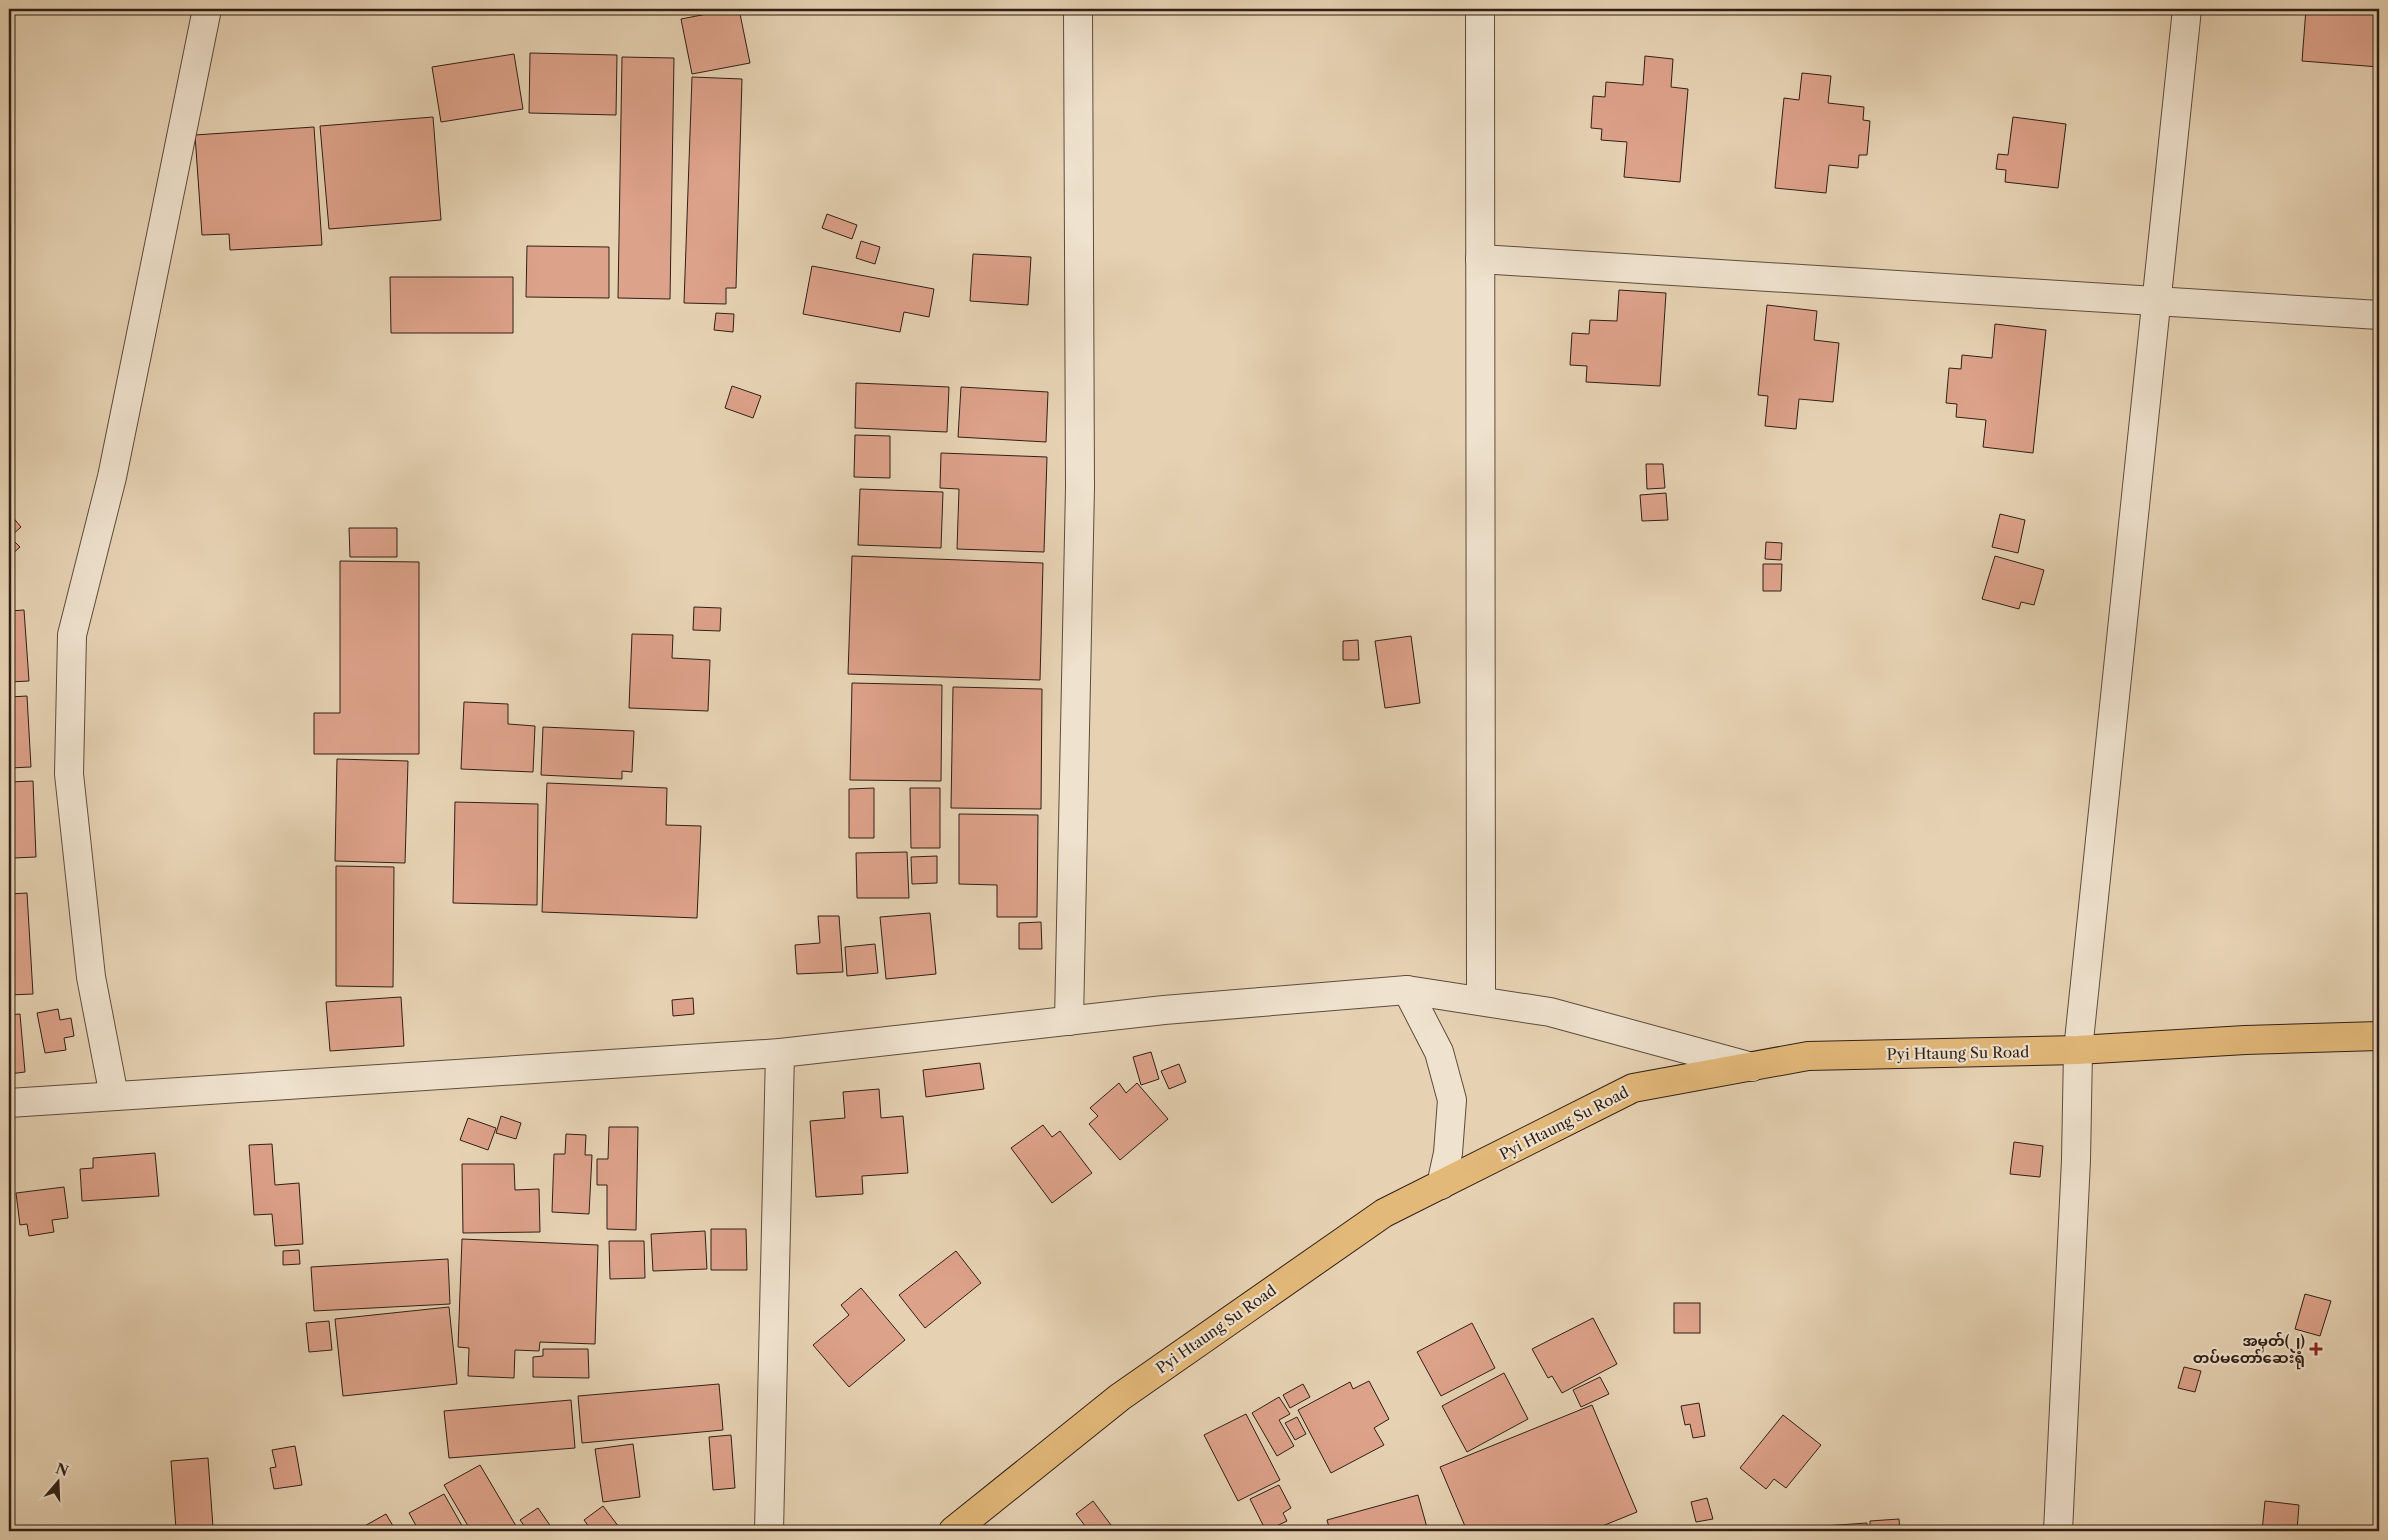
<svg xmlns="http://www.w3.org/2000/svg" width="2388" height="1540" font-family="'Libre Caslon Text','Noto Sans Myanmar',serif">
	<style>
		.building { fill: #dda28a; stroke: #301f16 }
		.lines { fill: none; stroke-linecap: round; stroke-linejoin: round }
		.street-casing { stroke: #5e4c3d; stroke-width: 30 }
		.highway-casing { stroke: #301f16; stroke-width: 30 }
		.street { stroke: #efe2ce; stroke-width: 28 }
		.highway { stroke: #e3b97a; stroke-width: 28 }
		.poi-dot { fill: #8f2418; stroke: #efe2ce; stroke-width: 2 }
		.labels { text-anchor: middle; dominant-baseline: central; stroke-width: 4.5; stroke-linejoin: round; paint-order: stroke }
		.street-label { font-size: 15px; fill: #301f16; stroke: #efe2ce }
		.poi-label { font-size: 15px; font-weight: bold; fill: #301f16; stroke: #efe2ce; text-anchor: end }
	</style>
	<rect width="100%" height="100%" fill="#e6d2b3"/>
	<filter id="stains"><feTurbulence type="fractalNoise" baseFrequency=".004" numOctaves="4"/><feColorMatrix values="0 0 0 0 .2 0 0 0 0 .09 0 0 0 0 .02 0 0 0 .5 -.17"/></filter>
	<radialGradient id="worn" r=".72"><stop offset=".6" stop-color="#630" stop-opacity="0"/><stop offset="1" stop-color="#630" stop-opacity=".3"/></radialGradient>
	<!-- building -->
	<g class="building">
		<path d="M 733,9 L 739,9 L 750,63 L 692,74 L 681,19 Z"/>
		<path d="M 2306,9 L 2379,13 L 2379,67 L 2302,61 Z"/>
		<path d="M 530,53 L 617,55 L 616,115 L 529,113 Z"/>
		<path d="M 514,54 L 523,109 L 441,122 L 432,67 Z"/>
		<path d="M 1645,56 L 1673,59 L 1671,87 L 1688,89 L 1680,182 L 1624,177 L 1627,142 L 1601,140 L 1602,129 L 1591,128 L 1593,96 L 1605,97 L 1606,82 L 1643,85 Z"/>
		<path d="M 622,57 L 674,58 L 670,299 L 618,298 Z"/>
		<path d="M 1802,73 L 1831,76 L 1828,103 L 1864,107 L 1863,120 L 1870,121 L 1867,155 L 1859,155 L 1858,168 L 1829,165 L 1826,193 L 1775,188 L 1784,98 L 1799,100 Z"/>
		<path d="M 692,77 L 742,79 L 736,288 L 726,288 L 726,304 L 684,303 Z"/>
		<path d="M 433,117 L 441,220 L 329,229 L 320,126 Z"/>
		<path d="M 2013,117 L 2066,124 L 2058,188 L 2005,182 L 2006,170 L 1996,169 L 1998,154 L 2008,155 Z"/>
		<path d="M 314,127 L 322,245 L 230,250 L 229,234 L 202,235 L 195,135 Z"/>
		<path d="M 827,214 L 857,225 L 852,239 L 822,228 Z"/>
		<path d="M 861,241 L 880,247 L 875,264 L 856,258 Z"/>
		<path d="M 527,246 L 609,247 L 609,298 L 526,297 Z"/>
		<path d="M 973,254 L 1031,257 L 1028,305 L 970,301 Z"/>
		<path d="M 812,266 L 934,289 L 929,317 L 904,312 L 900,332 L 803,314 Z"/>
		<path d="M 390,277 L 513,277 L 513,333 L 391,333 Z"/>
		<path d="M 1619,290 L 1666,293 L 1660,386 L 1586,382 L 1587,366 L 1570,365 L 1572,333 L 1589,334 L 1590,320 L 1617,321 Z"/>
		<path d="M 1767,305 L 1817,311 L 1814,340 L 1839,343 L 1833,402 L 1799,399 L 1796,429 L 1765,426 L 1768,396 L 1758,395 Z"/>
		<path d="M 716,313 L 734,314 L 733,332 L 714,330 Z"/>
		<path d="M 1995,324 L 2046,330 L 2033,453 L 1983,447 L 1986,420 L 1956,417 L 1957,404 L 1946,403 L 1949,368 L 1961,369 L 1962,355 L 1992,358 Z"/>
		<path d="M 856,383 L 949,387 L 947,432 L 855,428 Z"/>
		<path d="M 732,386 L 761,396 L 753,418 L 725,408 Z"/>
		<path d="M 961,387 L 1048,392 L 1046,442 L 958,437 Z"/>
		<path d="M 855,435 L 890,436 L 890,478 L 854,477 Z"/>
		<path d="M 941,453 L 1047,457 L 1044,552 L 957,549 L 959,489 L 940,488 Z"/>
		<path d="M 1646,464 L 1663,464 L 1665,488 L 1647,489 Z"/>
		<path d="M 860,489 L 943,492 L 941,548 L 858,545 Z"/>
		<path d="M 1666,493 L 1668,520 L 1642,521 L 1640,495 Z"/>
		<path d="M 2000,514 L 2025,520 L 2018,553 L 1992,547 Z"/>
		<path d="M 11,515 L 21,527 L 10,537 L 20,547 L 9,557 L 9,517 Z"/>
		<path d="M 349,528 L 397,528 L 397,557 L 350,557 Z"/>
		<path d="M 1766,542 L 1782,543 L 1781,560 L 1765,559 Z"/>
		<path d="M 852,556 L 1043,563 L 1040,680 L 848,674 Z"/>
		<path d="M 1995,556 L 2044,570 L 2034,605 L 2021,602 L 2019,609 L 1982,599 Z"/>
		<path d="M 340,561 L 419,562 L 419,754 L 314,754 L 314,713 L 340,713 Z"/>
		<path d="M 1763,564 L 1782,564 L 1781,591 L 1763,591 Z"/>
		<path d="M 694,607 L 721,608 L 720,631 L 693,630 Z"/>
		<path d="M 24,610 L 29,681 L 9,682 L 9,611 Z"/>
		<path d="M 632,634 L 673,635 L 672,658 L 710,660 L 708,711 L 629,708 Z"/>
		<path d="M 1411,636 L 1420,703 L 1385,708 L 1375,641 Z"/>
		<path d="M 1358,640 L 1359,660 L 1343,660 L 1343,641 Z"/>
		<path d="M 852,683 L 942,685 L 941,781 L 850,780 Z"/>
		<path d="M 953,687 L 1042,689 L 1041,809 L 951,808 Z"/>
		<path d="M 27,696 L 31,767 L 9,768 L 9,697 Z"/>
		<path d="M 464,702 L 508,704 L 508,724 L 535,726 L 533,772 L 461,769 Z"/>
		<path d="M 543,727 L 634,731 L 632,772 L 622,771 L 622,779 L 541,775 Z"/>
		<path d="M 337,759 L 408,761 L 405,863 L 335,861 Z"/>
		<path d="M 33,781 L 36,857 L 14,858 L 13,848 L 9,848 L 9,782 Z"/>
		<path d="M 547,783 L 667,788 L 666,825 L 701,826 L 697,918 L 542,912 Z"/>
		<path d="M 874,788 L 874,838 L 849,838 L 849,789 Z"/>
		<path d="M 910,788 L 940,788 L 940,848 L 911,848 Z"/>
		<path d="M 455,802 L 538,804 L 537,905 L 453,903 Z"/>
		<path d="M 959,814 L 1038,815 L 1037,917 L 997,917 L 997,885 L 959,884 Z"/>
		<path d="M 907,852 L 909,898 L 857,898 L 856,853 Z"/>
		<path d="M 937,856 L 937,883 L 912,884 L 911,857 Z"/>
		<path d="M 336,866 L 394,867 L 393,987 L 336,986 Z"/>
		<path d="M 27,893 L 33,994 L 9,995 L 9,894 Z"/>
		<path d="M 930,913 L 936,974 L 886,979 L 880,917 Z"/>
		<path d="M 818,916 L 839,916 L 843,972 L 797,974 L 795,945 L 820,943 Z"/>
		<path d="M 1041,922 L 1042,949 L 1019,949 L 1019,923 Z"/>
		<path d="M 875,944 L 878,973 L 847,976 L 845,947 Z"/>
		<path d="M 401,997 L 404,1046 L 330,1051 L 326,1002 Z"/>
		<path d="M 693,998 L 694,1014 L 673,1016 L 672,1000 Z"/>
		<path d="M 58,1009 L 60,1020 L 71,1018 L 74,1036 L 64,1038 L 66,1050 L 45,1053 L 37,1013 Z"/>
		<path d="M 20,1014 L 25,1072 L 9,1074 L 9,1015 Z"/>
		<path d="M 1151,1052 L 1159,1079 L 1141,1085 L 1133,1057 Z"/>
		<path d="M 980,1063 L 984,1089 L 926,1097 L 923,1070 Z"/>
		<path d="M 1179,1064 L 1186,1082 L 1169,1089 L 1161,1071 Z"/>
		<path d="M 1119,1083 L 1126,1093 L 1137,1083 L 1168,1119 L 1120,1160 L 1089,1124 L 1098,1116 L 1090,1108 Z"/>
		<path d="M 879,1089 L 881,1118 L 903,1116 L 908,1173 L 862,1176 L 863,1194 L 816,1197 L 810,1121 L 845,1118 L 843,1092 Z"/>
		<path d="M 501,1116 L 521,1123 L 516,1139 L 496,1133 Z"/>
		<path d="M 468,1118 L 496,1128 L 488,1150 L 460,1140 Z"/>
		<path d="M 1043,1125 L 1052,1137 L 1060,1131 L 1092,1173 L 1052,1203 L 1011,1148 Z"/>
		<path d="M 609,1127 L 638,1127 L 636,1230 L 607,1229 L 607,1185 L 597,1185 L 597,1159 L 608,1159 Z"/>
		<path d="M 566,1134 L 586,1135 L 585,1155 L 592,1155 L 589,1214 L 552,1212 L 554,1154 L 565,1154 Z"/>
		<path d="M 2014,1142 L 2043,1146 L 2040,1177 L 2010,1174 Z"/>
		<path d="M 272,1144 L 275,1185 L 299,1183 L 303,1244 L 275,1246 L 272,1214 L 254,1215 L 249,1145 Z"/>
		<path d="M 155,1153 L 159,1196 L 82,1201 L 80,1169 L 93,1168 L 93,1158 Z"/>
		<path d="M 462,1164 L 514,1164 L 515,1190 L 539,1189 L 540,1232 L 463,1233 Z"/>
		<path d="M 64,1187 L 68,1218 L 52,1220 L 54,1232 L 29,1236 L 27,1224 L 20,1225 L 16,1193 Z"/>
		<path d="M 711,1229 L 746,1229 L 747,1270 L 711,1270 Z"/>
		<path d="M 705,1231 L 707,1269 L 653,1271 L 651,1234 Z"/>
		<path d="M 462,1239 L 598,1245 L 595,1344 L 540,1342 L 539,1351 L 515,1350 L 514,1378 L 468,1376 L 469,1348 L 458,1347 Z"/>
		<path d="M 609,1241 L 644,1241 L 645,1278 L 610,1279 Z"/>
		<path d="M 299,1250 L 300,1264 L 283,1265 L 283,1251 Z"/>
		<path d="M 956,1251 L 981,1283 L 925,1328 L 899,1295 Z"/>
		<path d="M 448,1259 L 450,1304 L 314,1311 L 311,1267 Z"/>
		<path d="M 861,1288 L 905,1340 L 849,1387 L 813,1345 L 849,1315 L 841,1305 Z"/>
		<path d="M 2305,1294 L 2331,1301 L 2320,1336 L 2295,1329 Z"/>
		<rect x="1674" y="1303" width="26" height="30"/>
		<path d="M 449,1307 L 457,1384 L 343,1396 L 335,1319 Z"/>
		<path d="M 1593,1318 L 1617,1364 L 1562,1393 L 1552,1376 L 1548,1378 L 1532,1349 Z"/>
		<path d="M 329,1321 L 332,1350 L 309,1352 L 306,1323 Z"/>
		<path d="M 1472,1323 L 1495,1368 L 1441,1396 L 1417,1352 Z"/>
		<path d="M 543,1349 L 588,1349 L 589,1378 L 533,1377 L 533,1357 L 543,1356 Z"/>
		<path d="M 2184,1367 L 2201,1371 L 2195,1392 L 2178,1388 Z"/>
		<path d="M 1504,1373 L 1528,1419 L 1467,1452 L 1442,1406 Z"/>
		<path d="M 1600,1377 L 1609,1394 L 1581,1407 L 1573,1390 Z"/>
		<path d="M 1369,1381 L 1389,1419 L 1374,1428 L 1384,1445 L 1331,1473 L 1298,1410 L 1350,1382 L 1353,1389 Z"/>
		<path d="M 719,1384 L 723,1430 L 582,1443 L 578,1396 Z"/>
		<path d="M 1303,1384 L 1310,1397 L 1290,1408 L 1283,1395 Z"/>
		<path d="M 1279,1397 L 1290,1414 L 1279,1420 L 1294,1446 L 1277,1456 L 1252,1413 Z"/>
		<path d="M 571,1400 L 575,1448 L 449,1458 L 444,1411 Z"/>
		<path d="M 1699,1403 L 1705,1436 L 1693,1438 L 1690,1424 L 1685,1425 L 1681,1406 Z"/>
		<path d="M 1592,1405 L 1637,1512 L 1590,1531 L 1467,1531 L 1440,1467 Z"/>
		<path d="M 1246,1414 L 1280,1480 L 1238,1501 L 1204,1435 Z"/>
		<path d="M 1783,1415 L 1821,1445 L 1786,1488 L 1774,1479 L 1766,1489 L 1740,1468 Z"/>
		<path d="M 1297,1417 L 1306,1434 L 1295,1440 L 1285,1423 Z"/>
		<path d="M 731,1435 L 735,1488 L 713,1490 L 709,1437 Z"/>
		<path d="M 633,1444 L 640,1497 L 603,1502 L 595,1449 Z"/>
		<path d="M 295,1446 L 302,1485 L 274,1489 L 270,1468 L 276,1467 L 272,1450 Z"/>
		<path d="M 208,1458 L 213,1527 L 176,1529 L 171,1461 Z"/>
		<path d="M 480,1465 L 519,1531 L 471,1531 L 444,1485 Z"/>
		<path d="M 1279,1485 L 1291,1508 L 1283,1513 L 1287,1521 L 1266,1531 L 1250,1499 Z"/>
		<path d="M 444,1494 L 465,1531 L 419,1531 L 409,1513 Z"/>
		<path d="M 1418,1495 L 1428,1531 L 1330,1531 L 1327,1520 Z"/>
		<path d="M 1707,1498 L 1713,1519 L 1696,1522 L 1691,1502 Z"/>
		<path d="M 1093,1501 L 1111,1525 L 1103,1531 L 1089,1531 L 1076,1514 Z"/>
		<path d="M 2265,1501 L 2299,1505 L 2297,1531 L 2262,1531 Z"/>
		<path d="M 603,1506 L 622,1531 L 592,1531 L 584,1520 Z"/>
		<path d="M 538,1508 L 554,1531 L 528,1531 L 520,1520 Z"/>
		<path d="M 386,1514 L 396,1531 L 362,1531 L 361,1528 Z"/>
		<path d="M 1899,1519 L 1900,1531 L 1870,1531 L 1870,1521 Z"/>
		<path d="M 1867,1523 L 1867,1531 L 1823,1531 L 1823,1526 Z"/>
		<path d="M 575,1525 L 580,1531 L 566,1531 Z"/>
		<path d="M 1718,1527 L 1719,1531 L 1699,1531 L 1699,1530 Z"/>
		<path d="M 1805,1527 L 1806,1531 L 1773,1531 Z"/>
	</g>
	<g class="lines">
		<defs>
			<g id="street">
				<path d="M 1480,9 L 1481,1001"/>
				<path d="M 1480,259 L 2379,315"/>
				<path d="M 1407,990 L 1439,1052 L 1452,1100 L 1448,1153 L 1441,1185"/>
				<path d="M 1069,1021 L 1080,487 L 1078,9"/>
				<path d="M 114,1096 L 91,977 L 69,774 L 72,635 L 112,477 L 207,9"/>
				<path d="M 9,1103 L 780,1053 L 1164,1010 L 1407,990 L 1550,1012 L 1752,1067"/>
				<path d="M 769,1531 L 780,1053"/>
				<path d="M 2058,1531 L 2076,1160 L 2078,1050 L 2187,9"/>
			</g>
			<path id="highway" d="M 953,1531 L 1120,1397 L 1384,1213 L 1633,1088 L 1808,1056 L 2078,1050 L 2245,1040 L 2379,1036"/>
		</defs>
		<!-- street casing -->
		<use href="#street" class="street-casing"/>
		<!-- highway casing -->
		<use href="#highway" class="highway-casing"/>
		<!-- street -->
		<use href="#street" class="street"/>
		<!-- highway -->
		<use href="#highway" class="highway"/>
	</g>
	<!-- markers -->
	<path class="poi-dot" d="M2313.5 1341.5h5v5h5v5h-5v5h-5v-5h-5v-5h5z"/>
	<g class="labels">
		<!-- street labels -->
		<g class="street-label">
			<text transform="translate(1958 1053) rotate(-1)">Pyi Htaung Su Road</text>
			<text transform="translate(1564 1123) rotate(-27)">Pyi Htaung Su Road</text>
			<text transform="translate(1216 1329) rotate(-35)">Pyi Htaung Su Road</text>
		</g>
		<!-- poi labels -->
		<g class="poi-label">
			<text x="2305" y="1340">အမှတ်(၂)<tspan x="2305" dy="17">တပ်မတော်ဆေးရုံ</tspan></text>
		</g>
	</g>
	<!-- margin -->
	<rect width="2388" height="1540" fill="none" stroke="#e6d2b3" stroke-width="30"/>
	<rect x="10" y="10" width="2368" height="1520" fill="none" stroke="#301f16" stroke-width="2.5"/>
	<rect x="15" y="15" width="2358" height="1510" fill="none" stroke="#301f16"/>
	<!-- north arrow -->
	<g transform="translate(58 1482) rotate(19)" stroke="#efe2ce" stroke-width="4" paint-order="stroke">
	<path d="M0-4L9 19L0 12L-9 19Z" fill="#301f16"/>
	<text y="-8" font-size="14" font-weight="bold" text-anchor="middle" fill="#301f16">N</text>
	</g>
	<rect width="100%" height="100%" filter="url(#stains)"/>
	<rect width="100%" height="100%" fill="url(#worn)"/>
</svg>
